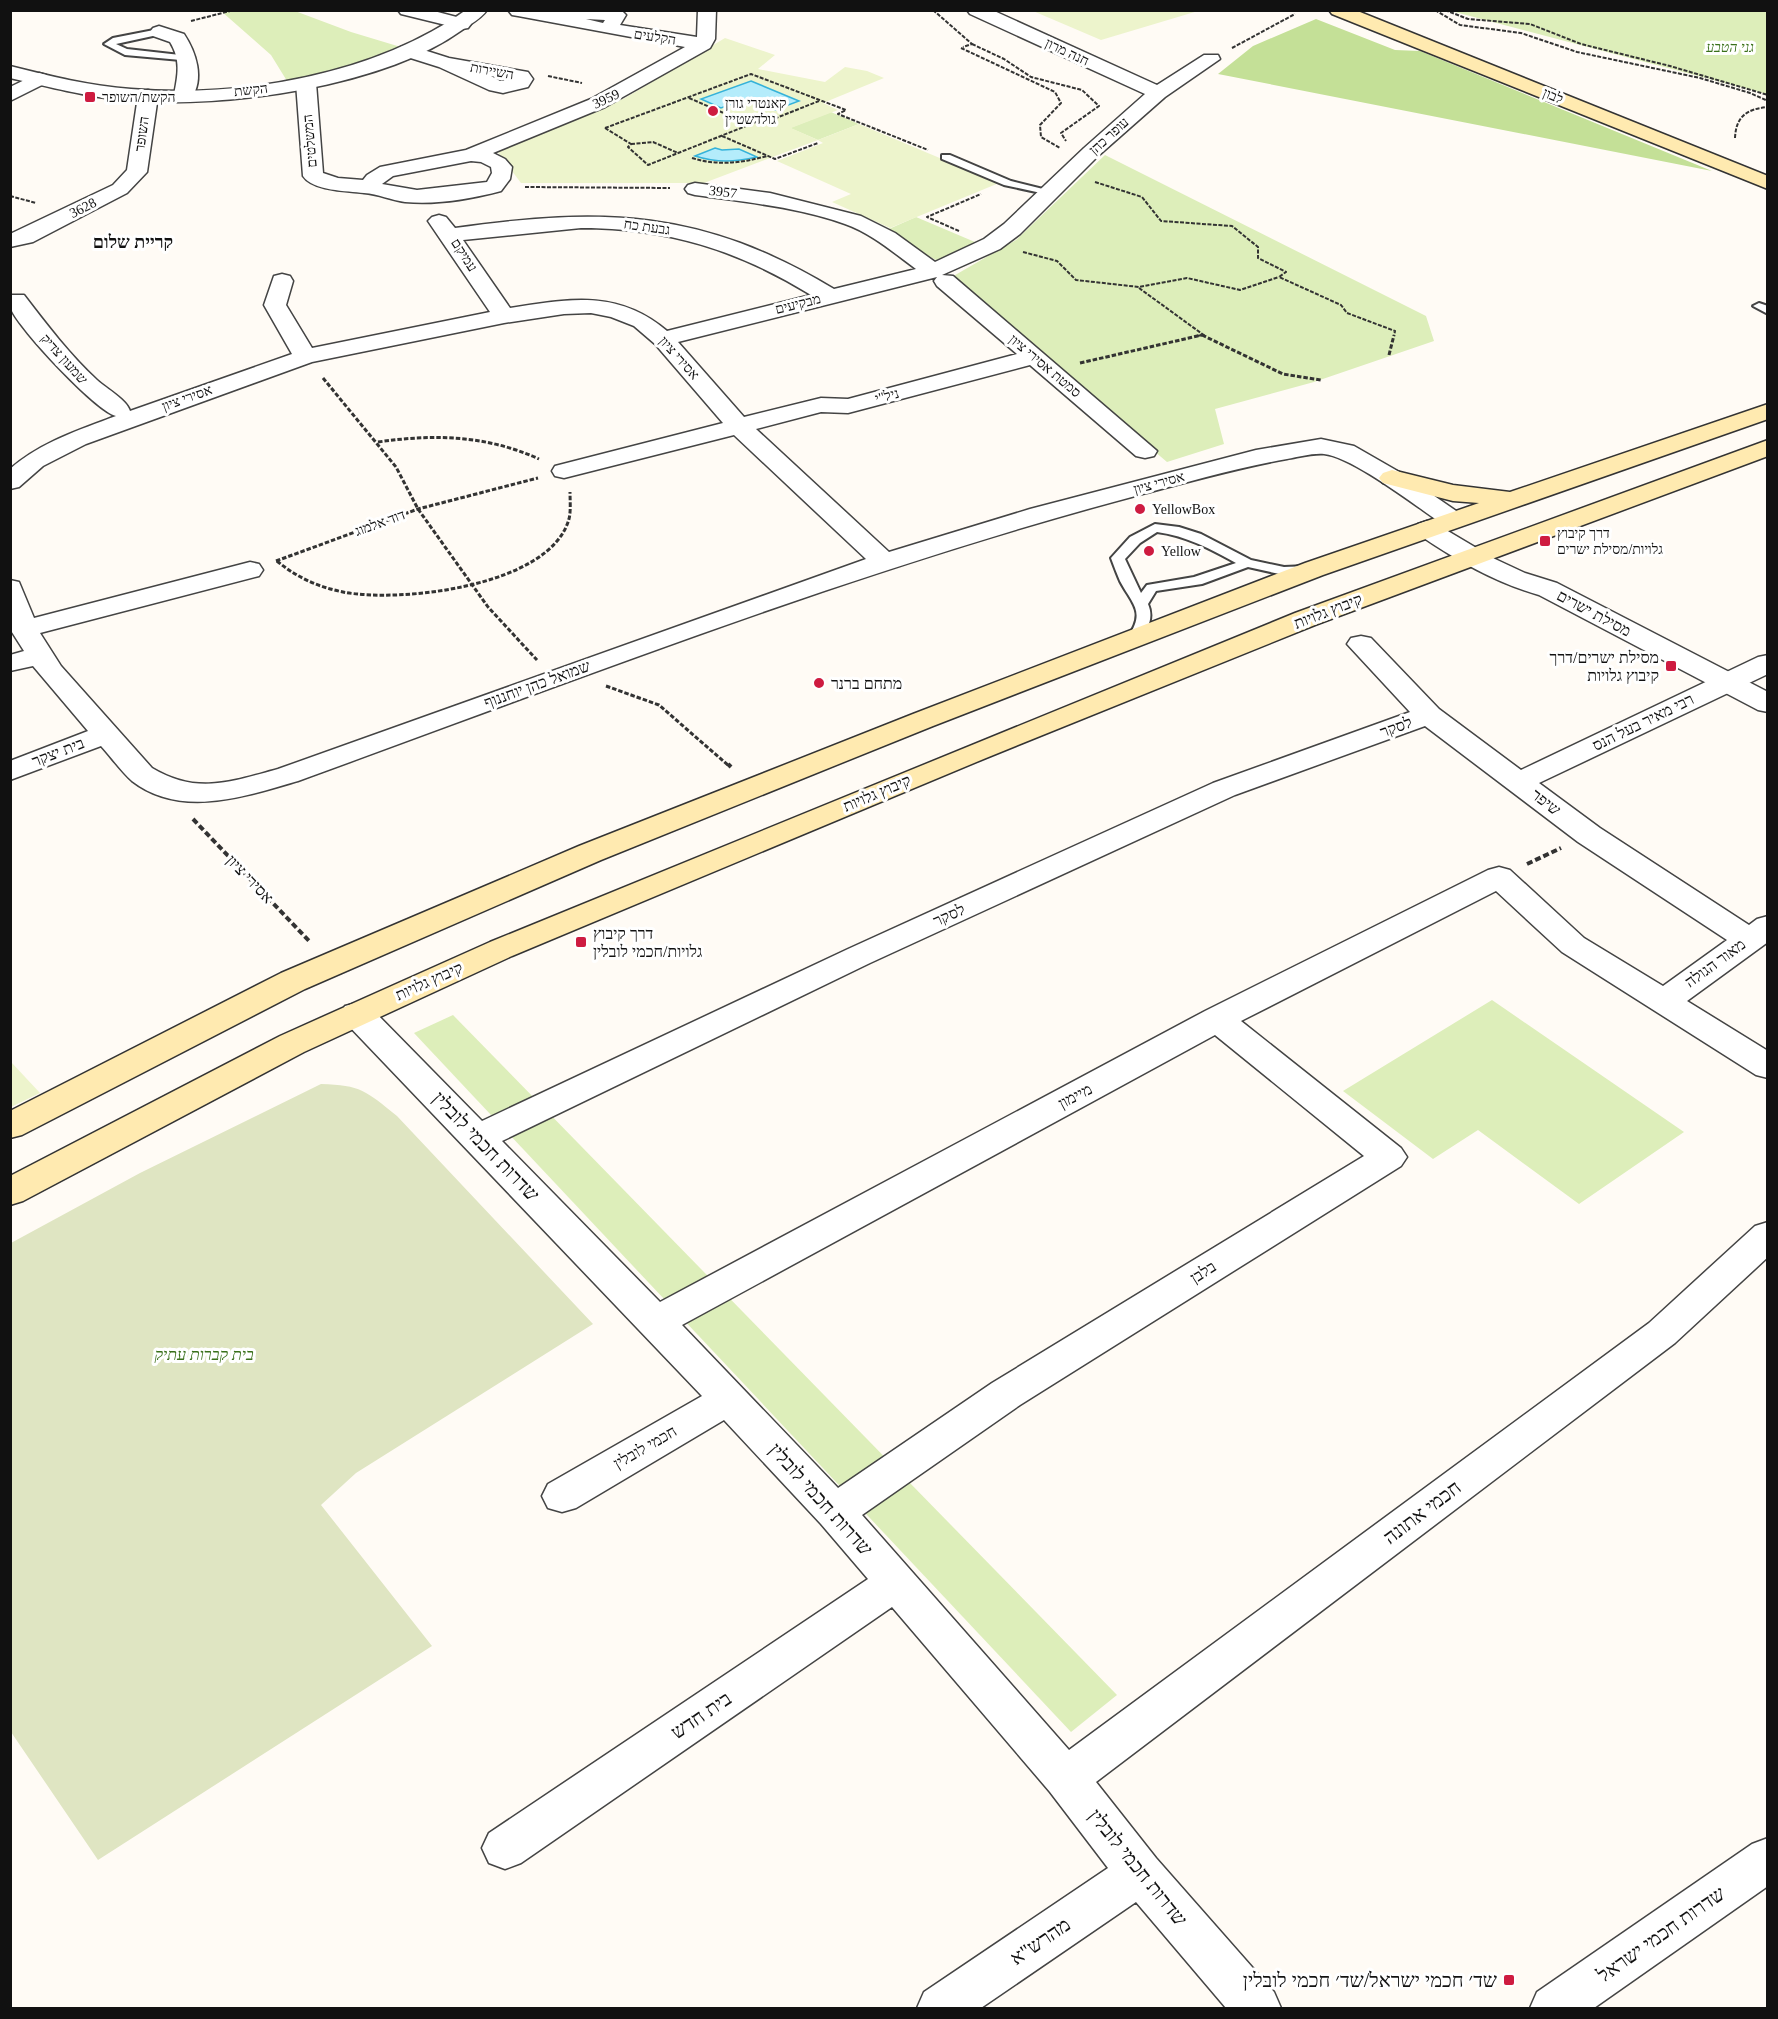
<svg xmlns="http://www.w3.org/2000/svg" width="1778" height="2019" font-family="'Times New Roman',Heebo,serif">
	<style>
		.green { fill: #ddeeba }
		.forest { fill: #c4e097 }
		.cemetery { fill: #dfe5c2 }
		.pitch { fill: #edf4cc }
		.water { fill: #b4ecfb; stroke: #35b2d9; stroke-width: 1.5 }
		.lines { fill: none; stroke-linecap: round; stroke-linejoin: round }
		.service-casing { stroke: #444; stroke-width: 4 }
		.minor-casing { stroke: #444; stroke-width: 3 }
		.tertiary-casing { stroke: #444; stroke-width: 3 }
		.secondary-casing { stroke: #333; stroke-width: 3 }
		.path-far2 { stroke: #333; stroke-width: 2; stroke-dasharray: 4 1.5; stroke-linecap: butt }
		.path-far1 { stroke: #333; stroke-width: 3; stroke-dasharray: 4.5 2; stroke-linecap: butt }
		.path { stroke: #333; stroke-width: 4; stroke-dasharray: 6 3; stroke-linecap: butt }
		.service { fill: #fff; fill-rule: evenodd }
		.minor { fill: #fff; fill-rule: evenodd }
		.tertiary { fill: #fff; fill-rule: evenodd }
		.secondary { fill: #ffeab0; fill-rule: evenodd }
		.poi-dot { fill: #ce1b40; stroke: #fff; stroke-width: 2 }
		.labels { text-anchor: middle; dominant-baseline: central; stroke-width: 6; stroke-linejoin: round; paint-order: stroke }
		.far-street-label { font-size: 14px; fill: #111; stroke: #fff }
		.far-park-label { font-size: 14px; font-style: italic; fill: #39701a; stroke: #fff }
		.far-poi-label { font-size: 14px; fill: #111; stroke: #fff; text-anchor: start }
		.street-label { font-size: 16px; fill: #111; stroke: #fff }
		.poi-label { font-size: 16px; fill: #111; stroke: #fff; text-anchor: start }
		.park-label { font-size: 16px; font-style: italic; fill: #39701a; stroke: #fff }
		.far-district-label { font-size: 18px; font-weight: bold; fill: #111; stroke: #fff }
		.near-street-label { font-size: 20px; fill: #111; stroke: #fff }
		.near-poi-label { font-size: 20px; fill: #111; stroke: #fff; text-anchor: end }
	</style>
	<rect width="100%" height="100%" fill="#fffbf5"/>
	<!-- green -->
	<g class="green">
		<path d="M 221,11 L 295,11 L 351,32 L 404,48 L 373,61 L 287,81 L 271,55 Z"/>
		<path d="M 1451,11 L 1767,11 L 1767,94 Z"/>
		<path d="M 831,112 L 859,124 L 818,140 L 790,128 Z"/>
		<path d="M 1105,155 L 1426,316 L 1434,341 L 1314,382 L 1215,409 L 1224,444 L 1167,462 L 950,278 L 1016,240 Z"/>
		<path d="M 916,217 L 982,245 L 940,262 L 882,232 Z"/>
		<path d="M 1492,1000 L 1684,1132 L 1579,1204 L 1478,1130 L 1433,1159 L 1343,1091 Z"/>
		<path d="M 453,1015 L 1117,1695 L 1071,1732 L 414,1033 Z"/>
	</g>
	<!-- forest -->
	<path class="forest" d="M 1316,19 L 1395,50 L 1420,51 L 1712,171 L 1218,74 L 1253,46 Z"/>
	<!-- cemetery -->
	<path class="cemetery" d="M 321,1084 C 361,1085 366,1091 397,1116 L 593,1324 L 356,1473 L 321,1505 L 432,1646 L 98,1860 L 11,1732 L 11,1243 L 140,1173 Z"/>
	<!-- pitch -->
	<g class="pitch">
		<path d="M 1033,11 L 1033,10 L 1198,11 L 1101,40 Z"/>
		<path d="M 725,38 L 775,55 L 758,69 L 825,82 L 845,67 L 867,71 L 884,78 L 823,103 L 838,110 L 791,128 L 818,140 L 859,124 L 999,183 L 890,228 L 832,202 L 851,194 L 777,161 L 823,143 L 818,140 L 704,183 L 521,183 L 494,147 L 625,98 Z"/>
		<path d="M 11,1062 L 40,1093 L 11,1107 Z"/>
	</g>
	<!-- water -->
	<g class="water">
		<path d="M 751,81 L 799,101 L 775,110 L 748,98 L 721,108 L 701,99 Z"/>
		<path d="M 715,148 L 722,150 L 739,149 L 757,157 C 735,162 717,163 695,156 Z"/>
	</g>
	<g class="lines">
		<defs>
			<g id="service">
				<path d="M 159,29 L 164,32 L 162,34 L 116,44 L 127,49 L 189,56 L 194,59 L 192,61 L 125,55 L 104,44 L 113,38 Z"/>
				<path d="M 942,155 L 950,155 L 1011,181 L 1055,192 L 1050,195 L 1004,185 L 942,159 Z"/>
				<path d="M 1759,303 L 1768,306 L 1768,314 L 1753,306 Z"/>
				<path d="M 1155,524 L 1179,527 L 1201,534 L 1251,560 L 1284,567 L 1307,566 L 1314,570 L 1307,574 L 1284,575 L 1248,567 L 1202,584 L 1156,591 L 1148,604 C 1154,618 1148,628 1140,640 L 1130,640 L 1128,637 C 1146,611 1132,604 1120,581 C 1117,574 1114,566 1111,558 L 1130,537 ZM 1157,532 C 1187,536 1210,549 1236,563 L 1194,577 L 1147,585 L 1141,593 L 1125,559 L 1140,543 Z"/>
			</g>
			<g id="minor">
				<path d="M 398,10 L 430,10 L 468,20 L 471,24 L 468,28 L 462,29 L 401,14 Z"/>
				<path d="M 508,10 L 621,10 L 626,15 L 620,25 L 697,37 L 698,10 L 716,10 L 715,39 L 710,48 L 605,107 L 493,153 L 505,159 L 512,167 L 510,179 L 501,191 C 471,199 436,205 405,202 C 391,200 378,194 364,193 C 347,191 313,191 303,176 L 296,83 L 299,79 L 313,79 L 316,83 L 323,173 L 338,178 L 363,180 L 367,175 L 380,167 L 466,150 L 591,99 L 685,47 L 518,16 L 512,15 ZM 586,19 L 605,20 L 603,23 ZM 471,161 L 481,162 L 491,167 L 492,173 L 487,182 L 417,190 L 382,184 L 393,176 Z"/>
				<path d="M 967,10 L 992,10 L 1157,85 L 1204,55 L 1218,55 L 1220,59 L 1165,97 L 1098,156 L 1020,234 L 1000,249 L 942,275 L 953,276 L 1157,451 L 1154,456 L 1145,458 L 1136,456 L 1030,365 L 848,413 L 821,412 L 756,429 L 889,552 L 1030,509 L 1256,450 L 1321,439 L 1354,446 L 1401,473 L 1462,515 L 1466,520 L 1462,525 L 1453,528 L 1444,525 C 1417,507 1353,457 1324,454 C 1312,453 1299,457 1287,459 C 1237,468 1188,482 1139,495 C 853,571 576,680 298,781 C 246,796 181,819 132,781 C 121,771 111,757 101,746 L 10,780 L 10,761 L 88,731 L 33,666 L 10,671 L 10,655 L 24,651 L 10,629 L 10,580 L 19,582 L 34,618 L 250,562 L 259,564 L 263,570 L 259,576 L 40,633 L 61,666 L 152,768 C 197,795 230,782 278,769 L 866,559 L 734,435 L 564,478 L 555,476 L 552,471 L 555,466 L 723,423 L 655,344 L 634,326 L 611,317 L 591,313 L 564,314 L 504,323 L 312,362 L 86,444 L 43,466 L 19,487 L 10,489 L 10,469 C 41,442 79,430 116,416 C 96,411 19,329 11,309 C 10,305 10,299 10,295 L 24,295 C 47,325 70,355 97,380 C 107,389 127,400 130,411 L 292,354 L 264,305 L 274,276 L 282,274 L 290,276 L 293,281 L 286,305 L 312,348 L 490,312 L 428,221 L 432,217 L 439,215 L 446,217 L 455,228 C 604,207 701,209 834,289 L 916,269 C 894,253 871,233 845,224 C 797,207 745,202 695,195 L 688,193 L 685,189 L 688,185 L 695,183 L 770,193 L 861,216 L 895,233 L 935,262 L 984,239 L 1004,224 L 1084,148 L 1145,94 L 970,14 ZM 581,228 C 667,228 738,250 811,295 L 667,331 C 618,289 569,299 510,308 L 463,240 ZM 937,277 L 934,281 L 937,286 L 1017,354 L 848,399 L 821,398 L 744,417 L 678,342 Z"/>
				<path d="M 159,26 L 184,34 C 196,52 205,79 191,99 L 177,99 L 174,95 C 178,75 181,60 170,42 L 153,36 L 150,32 L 153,28 Z"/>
				<path d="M 408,45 L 449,58 L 528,72 L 533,79 L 528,87 L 503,93 L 489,90 L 439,67 L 401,55 L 399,51 L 401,47 ZM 491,76 L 510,80 L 500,81 Z"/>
				<path d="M 39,73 L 46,75 L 49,79 L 46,83 L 10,101 L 10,87 Z"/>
				<path d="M 148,90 L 155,92 L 158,96 L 147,172 L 127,193 L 33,242 L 10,247 L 10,234 L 113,185 L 127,170 L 138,96 L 141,92 Z"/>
				<path d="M 1361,636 L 1371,638 L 1439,709 L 1521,770 L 1758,657 L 1768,655 L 1768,674 L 1539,783 L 1600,828 L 1749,925 L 1757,919 L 1768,916 L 1768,942 L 1687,1001 L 1768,1051 L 1768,1078 L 1756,1075 L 1562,952 L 1496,891 L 1241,1021 L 1401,1148 L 1407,1157 L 1401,1166 L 1020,1405 L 862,1515 L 1069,1750 L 1649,1323 L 1755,1226 L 1768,1222 L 1768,1257 L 1675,1343 L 1096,1782 L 1156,1858 L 1274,1992 L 1281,2008 L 1226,2008 L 1136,1902 L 981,2008 L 917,2008 L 924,1992 L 1108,1868 L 1050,1792 L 892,1607 L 521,1863 L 505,1869 L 489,1863 L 482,1848 L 489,1833 L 868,1579 L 821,1524 L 724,1420 L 576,1508 L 562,1512 L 548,1508 L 542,1496 L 548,1484 L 702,1396 L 345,1022 L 340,1014 L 345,1006 L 357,1003 L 369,1006 L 482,1121 L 848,949 L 1213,783 L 1410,712 L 1347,644 L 1351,638 ZM 1425,726 L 1578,842 L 1727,940 L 1663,986 L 1584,938 L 1510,870 L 1499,867 L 1488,870 L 1205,1011 L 660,1302 L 502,1141 L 870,963 L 1235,795 ZM 1215,1035 L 1364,1156 L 992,1383 L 838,1488 L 682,1325 Z"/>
			</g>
			<g id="tertiary">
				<path d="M 466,10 L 487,10 C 481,19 470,24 462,30 C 383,87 227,108 132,101 C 91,98 50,87 10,78 L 10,66 C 50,76 90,86 131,89 C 241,98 375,75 466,10 Z"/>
				<path d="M 1427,521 L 1436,524 L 1495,559 L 1525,573 L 1557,583 L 1768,692 L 1768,712 L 1758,710 L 1539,595 C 1494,582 1456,560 1418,534 L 1414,529 L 1418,524 Z"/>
				<path d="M 1768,1838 L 1768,1886 L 1594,2008 L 1530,2008 L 1537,1992 L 1752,1844 Z"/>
			</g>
			<g id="secondary">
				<path d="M 1329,10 L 1355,10 L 1768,176 L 1768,189 L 1332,14 Z"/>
				<path d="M 1768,404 L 1768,419 L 1323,575 L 933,726 L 601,860 L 305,989 L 22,1135 L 10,1138 L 10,1111 L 281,973 L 579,846 L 913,714 L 1305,563 L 1479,503 L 1453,501 L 1383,483 L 1379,478 L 1383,473 L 1392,470 L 1453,485 L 1510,492 Z"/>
				<path d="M 1768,440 L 1768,456 L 1315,625 L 986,758 L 512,956 L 304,1052 L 23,1201 L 10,1205 L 10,1176 L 280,1036 L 490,942 L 1295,613 Z"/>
			</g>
		</defs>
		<!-- service casing -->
		<use href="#service" class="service-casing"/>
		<!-- minor casing -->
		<use href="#minor" class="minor-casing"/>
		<!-- tertiary casing -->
		<use href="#tertiary" class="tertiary-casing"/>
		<!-- secondary casing -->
		<use href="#secondary" class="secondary-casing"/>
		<!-- path-far2 -->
		<g class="path-far2">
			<path d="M 933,10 L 972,44 L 963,47"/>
			<path d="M 1435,10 L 1460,25 L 1521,33 L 1577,52 L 1700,78 L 1750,93 L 1768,101"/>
			<path d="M 1445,10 L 1468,19 L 1530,24 L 1581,44 L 1670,66 L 1768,95"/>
			<path d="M 191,21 L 234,10"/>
			<path d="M 972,44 L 1004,59 L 1031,77 L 1082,90 L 1099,106 L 1061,133 L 1066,141"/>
			<path d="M 961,48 L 1055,92 L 1061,103 L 1040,125 L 1041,137 L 1060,148"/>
			<path d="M 1232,48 L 1295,14"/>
			<path d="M 548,76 L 582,83"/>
			<path d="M 689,98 L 749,124"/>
			<path d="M 605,128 L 751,74 L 846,110 L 838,114 L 928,150"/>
			<path d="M 605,128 L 631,144 L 628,147 L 648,165 L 761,120 L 766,122 L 819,101"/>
			<path d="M 722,136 L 775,159 L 818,143"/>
			<path d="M 1735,138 C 1736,116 1747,109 1768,107"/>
			<path d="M 631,144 L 653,142 L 678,153"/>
			<path d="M 692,158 C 718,166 741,163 767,156"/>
			<path d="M 1095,182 L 1142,197 L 1161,221 L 1232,226 L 1258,247 L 1258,258 L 1286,272 L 1279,277 L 1341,305 L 1347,313 L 1395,331 L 1394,336"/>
			<path d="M 525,187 L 670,188"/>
			<path d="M 10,196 L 36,203"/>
			<path d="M 959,231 L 927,217 L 981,194"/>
			<path d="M 1023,252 L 1057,261 L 1076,280 L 1139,287 L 1187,278 L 1240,290 L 1279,277"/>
			<path d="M 1139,288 L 1205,336"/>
			<path d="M 1197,336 L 1202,335"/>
		</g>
		<!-- path-far1 -->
		<g class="path-far1">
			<path d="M 1202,335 L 1283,374 L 1321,380"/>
			<path d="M 1389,355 L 1394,335"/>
			<path d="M 1080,363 L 1202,335"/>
			<path d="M 323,378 L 396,467 L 418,509 L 488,607 L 537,660"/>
			<path d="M 378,442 C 434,434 486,435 539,459"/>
			<path d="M 276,561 L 418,509 L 538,478"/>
			<path d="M 277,561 C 296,577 318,587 343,592 C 399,603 550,587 569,519 C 571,511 570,500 570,492"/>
			<path d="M 606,686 L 659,705 L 729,766"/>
		</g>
		<!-- path -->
		<g class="path">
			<path d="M 728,764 L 731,767"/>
			<path d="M 193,819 L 310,942"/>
			<path d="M 1527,864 L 1561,848"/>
		</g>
		<!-- service -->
		<use href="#service" class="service"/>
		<!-- minor -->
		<use href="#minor" class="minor"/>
		<!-- tertiary -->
		<use href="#tertiary" class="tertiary"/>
		<!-- secondary -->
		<use href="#secondary" class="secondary"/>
	</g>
	<!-- markers -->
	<g class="poi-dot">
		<rect x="84" y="91" width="12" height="12" rx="3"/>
		<circle cx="713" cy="111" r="6"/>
		<circle cx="1140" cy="509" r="6"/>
		<rect x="1539" y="535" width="12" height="12" rx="3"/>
		<circle cx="1149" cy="551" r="6"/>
		<rect x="1665" y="660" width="12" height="12" rx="3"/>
		<circle cx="819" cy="683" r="6"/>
		<rect x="575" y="936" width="12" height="12" rx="3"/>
		<rect x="1503" y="1974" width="12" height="12" rx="3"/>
	</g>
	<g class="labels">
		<!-- far-street labels -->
		<g class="far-street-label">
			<text transform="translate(655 37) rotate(9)">הקלעים</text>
			<text transform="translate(1067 52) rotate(25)">חנה מרון</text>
			<text transform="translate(492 71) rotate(10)">השיירות</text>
			<text transform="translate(251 90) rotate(-6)">הקשת</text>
			<text transform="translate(1553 96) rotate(22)">לבון</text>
			<text transform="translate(606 99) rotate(-25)">3959</text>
			<text transform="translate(142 134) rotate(-82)">השופר</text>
			<text transform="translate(1109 136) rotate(-42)">עופר כהן</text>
			<text transform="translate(310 141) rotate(-95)">המשלטים</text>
			<text transform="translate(723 192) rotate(7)">3957</text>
			<text transform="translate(83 208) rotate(-27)">3628</text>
			<text transform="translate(647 227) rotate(8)">גבעת כח</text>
			<text transform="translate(464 255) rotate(57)">עמיקם</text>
			<text transform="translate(798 304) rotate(-14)">מבקיעים</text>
			<text transform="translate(679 358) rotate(48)">אסירי ציון</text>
			<text transform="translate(64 359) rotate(48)">שמעון צדיק</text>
			<text transform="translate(1045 366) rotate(40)">סמטת אסירי ציון</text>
			<text transform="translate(887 396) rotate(-15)">ניל"י</text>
			<text transform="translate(187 398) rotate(-20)">אסירי ציון</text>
			<text transform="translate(1159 483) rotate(-15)">אסירי ציון</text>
			<text transform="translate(380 523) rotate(-20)">דוד אלמוג</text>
		</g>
		<!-- far-park labels -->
		<g class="far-park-label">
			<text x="1730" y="47">גני הטבע</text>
		</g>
		<!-- far-poi labels -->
		<g class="far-poi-label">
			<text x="102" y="97">הקשת/השופר</text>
			<text x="725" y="103">קאנטרי גורן<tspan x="725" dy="16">גולדשטיין</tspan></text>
			<text x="1152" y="509">YellowBox</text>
			<text x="1557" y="533">דרך קיבוץ<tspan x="1557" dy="16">גלויות/מסילת ישרים</tspan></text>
			<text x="1161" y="551">Yellow</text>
		</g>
		<!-- street labels -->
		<g class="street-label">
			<text transform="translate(1328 611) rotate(-21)">קיבוץ גלויות</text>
			<text transform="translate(1594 613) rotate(28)">מסילת ישרים</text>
			<text transform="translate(537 684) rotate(-20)">שמואל כהן יוחננוף</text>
			<text transform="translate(1643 722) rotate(-26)">רבי מאיר בעל הנס</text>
			<text transform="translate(1396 727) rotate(-20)">לסקר</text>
			<text transform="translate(58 752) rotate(-21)">בית יצקר</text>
			<text transform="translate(877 793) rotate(-23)">קיבוץ גלויות</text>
			<text transform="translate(1546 802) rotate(37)">שיפר</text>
			<text transform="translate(250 879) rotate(46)">אסירי ציון</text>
			<text transform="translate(949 915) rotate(-24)">לסקר</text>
			<text transform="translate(1715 963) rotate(-36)">מאור הגולה</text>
			<text transform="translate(429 981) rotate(-24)">קיבוץ גלויות</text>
			<text transform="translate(1075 1096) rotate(-28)">מיימון</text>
			<text transform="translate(1203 1272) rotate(-32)">בלבן</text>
			<text transform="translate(645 1447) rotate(-30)">חכמי לובלין</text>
		</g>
		<!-- poi labels -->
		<g class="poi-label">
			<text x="1659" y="657" text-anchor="end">מסילת ישרים/דרך<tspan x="1659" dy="18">קיבוץ גלויות</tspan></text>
			<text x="831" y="683">מתחם ברנר</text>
			<text x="593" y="933">דרך קיבוץ<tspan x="593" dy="18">גלויות/חכמי לובלין</tspan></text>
		</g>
		<!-- park labels -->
		<g class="park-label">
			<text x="204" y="1354">בית קברות עתיק</text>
		</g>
		<!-- far-district labels -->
		<g class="far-district-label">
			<text x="133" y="242">קריית שלום</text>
		</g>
		<!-- near-street labels -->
		<g class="near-street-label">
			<text transform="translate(486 1146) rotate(46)">שדרות חכמי לובלין</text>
			<text transform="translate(821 1499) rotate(48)">שדרות חכמי לובלין</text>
			<text transform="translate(1422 1512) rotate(-37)">חכמי אתונה</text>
			<text transform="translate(701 1715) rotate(-34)">בית חדש</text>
			<text transform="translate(1138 1867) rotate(51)">שדרות חכמי לובלין</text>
			<text transform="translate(1661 1934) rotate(-35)">שדרות חכמי ישראל</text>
			<text transform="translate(1040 1941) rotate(-34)">מהרש"א</text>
		</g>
		<!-- near-poi labels -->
		<g class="near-poi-label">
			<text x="1497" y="1980">שד׳ חכמי ישראל/שד׳ חכמי לובלין</text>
		</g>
	</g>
	<!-- border -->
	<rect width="1778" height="2019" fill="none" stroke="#111111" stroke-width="24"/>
</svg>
